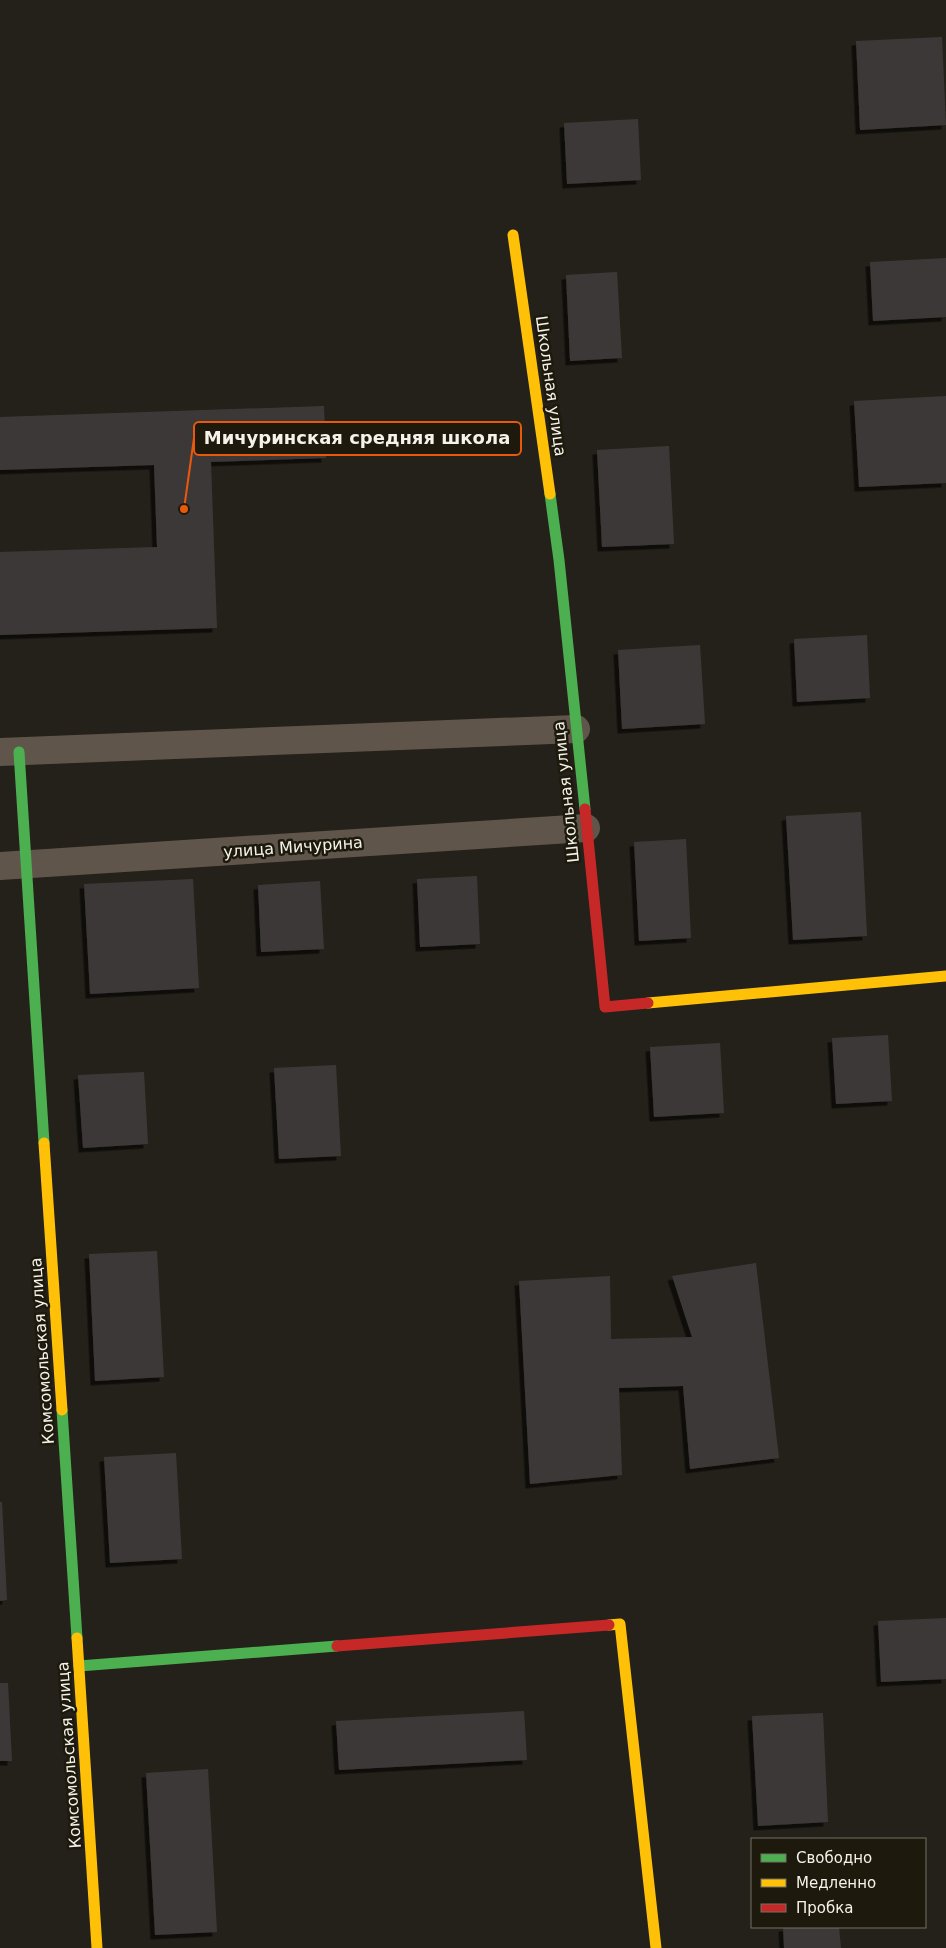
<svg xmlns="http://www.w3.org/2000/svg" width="946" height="1948" font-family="'DejaVu Sans',sans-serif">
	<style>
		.building { fill: #3c3937; filter: url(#shadow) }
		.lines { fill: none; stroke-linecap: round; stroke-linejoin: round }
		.street { stroke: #60554a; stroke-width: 28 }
		.fast { stroke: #4caf50; stroke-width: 11 }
		.slow { stroke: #ffc107; stroke-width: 11 }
		.jam { stroke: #c62828; stroke-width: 11 }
		.labels { text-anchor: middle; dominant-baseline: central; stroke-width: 5; stroke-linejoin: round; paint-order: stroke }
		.street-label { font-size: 16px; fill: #f4f2e9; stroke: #1d1a0d }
		.leader { fill: none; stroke: #e8590c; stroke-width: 2 }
		.callout-dot { fill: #e8590c; stroke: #1d1a0d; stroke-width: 2 }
		.callout { fill: #1d1a0d; stroke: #e8590c; stroke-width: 2 }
		.callout-label { font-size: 18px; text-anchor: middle; font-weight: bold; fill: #f4f2e9 }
	</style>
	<defs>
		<filter id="shadow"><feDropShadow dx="-4.5" dy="4.5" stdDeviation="0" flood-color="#0009"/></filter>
	</defs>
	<rect width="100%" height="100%" fill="#24211a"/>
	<!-- building -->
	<g class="building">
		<path d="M 942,37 L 946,125 L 860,130 L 856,41 Z"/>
		<path d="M 638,119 L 641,180 L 567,184 L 564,123 Z"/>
		<path d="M 946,258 L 946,317 L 873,321 L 870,262 Z"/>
		<path d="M 617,272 L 622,358 L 570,361 L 566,275 Z"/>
		<path d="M 946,396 L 946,483 L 859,487 L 854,401 Z"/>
		<path d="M 324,406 L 326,458 L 211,462 L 217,628 L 0,635 L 0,552 L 157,547 L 154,465 L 0,470 L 0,417 Z"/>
		<path d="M 669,446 L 674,544 L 602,547 L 597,450 Z"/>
		<path d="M 867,635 L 870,698 L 797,702 L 794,639 Z"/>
		<path d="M 700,645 L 705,724 L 622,729 L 618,650 Z"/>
		<path d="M 861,812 L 867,936 L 793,940 L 786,816 Z"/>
		<path d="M 686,839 L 691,938 L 639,941 L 634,842 Z"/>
		<path d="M 477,876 L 480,944 L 420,947 L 417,879 Z"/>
		<path d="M 193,879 L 199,988 L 90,994 L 84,884 Z"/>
		<path d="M 320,881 L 324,949 L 261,952 L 258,885 Z"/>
		<path d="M 888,1035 L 892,1101 L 836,1104 L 832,1038 Z"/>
		<path d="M 720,1043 L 724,1113 L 654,1117 L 650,1047 Z"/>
		<path d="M 336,1065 L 341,1156 L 279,1159 L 274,1068 Z"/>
		<path d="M 144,1072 L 148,1144 L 83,1148 L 78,1075 Z"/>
		<path d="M 157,1251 L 164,1377 L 95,1381 L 89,1254 Z"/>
		<path d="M 756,1263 L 779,1458 L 690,1469 L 683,1386 L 619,1388 L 622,1475 L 530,1484 L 519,1281 L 610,1276 L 611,1339 L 692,1337 L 672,1276 Z"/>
		<path d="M 176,1453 L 182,1559 L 110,1563 L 104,1457 Z"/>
		<path d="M 0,1502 L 2,1502 L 7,1600 L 0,1601 Z"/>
		<path d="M 946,1618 L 946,1679 L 881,1682 L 878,1621 Z"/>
		<path d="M 0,1683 L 8,1683 L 12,1761 L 0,1761 Z"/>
		<path d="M 524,1711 L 527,1760 L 339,1770 L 336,1721 Z"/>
		<path d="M 823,1713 L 828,1822 L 758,1826 L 752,1716 Z"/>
		<path d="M 208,1769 L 217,1932 L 155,1935 L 146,1773 Z"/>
		<path d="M 783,1927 L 839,1927 L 841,1948 L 784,1948 Z"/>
	</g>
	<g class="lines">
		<!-- street -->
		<g class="street">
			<path d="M 0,752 L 576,729"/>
			<path d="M 0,866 L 586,828"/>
		</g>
		<!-- fast -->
		<g class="fast">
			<path d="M 550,494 L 559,560 L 585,809"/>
			<path d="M 19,752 L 44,1143"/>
			<path d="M 62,1410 L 77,1638"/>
			<path d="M 79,1666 L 337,1646"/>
		</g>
		<!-- slow -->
		<g class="slow">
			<path d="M 513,235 L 550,494"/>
			<path d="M 648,1003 L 946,976"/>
			<path d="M 44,1143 L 62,1410"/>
			<path d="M 609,1625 L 620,1624 L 656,1948"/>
			<path d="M 77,1638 L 97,1948"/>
		</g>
		<!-- jam -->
		<g class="jam">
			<path d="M 585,809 L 605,1007 L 648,1003"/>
			<path d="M 337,1646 L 609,1625"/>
		</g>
	</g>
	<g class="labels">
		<!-- street labels -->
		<g class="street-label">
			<text transform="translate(551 386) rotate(82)">Школьная улица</text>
			<text transform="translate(566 792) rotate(-96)">Школьная улица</text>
			<text transform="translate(293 847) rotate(-4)">улица Мичурина</text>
			<text transform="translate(42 1351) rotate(-94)">Комсомольская улица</text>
			<text transform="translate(69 1755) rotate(-94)">Комсомольская улица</text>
		</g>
	</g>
	<!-- callouts -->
	<path class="leader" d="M184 509L194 438"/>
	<circle class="callout-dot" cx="184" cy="509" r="5"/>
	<rect class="callout" x="194" y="422" width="327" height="33" rx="5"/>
	<g class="callout-label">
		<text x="357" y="444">Мичуринская средняя школа</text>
	</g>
	<!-- legend -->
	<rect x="751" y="1838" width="175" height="90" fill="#1d1a0d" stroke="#737065"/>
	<rect x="761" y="1854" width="25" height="8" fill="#4caf50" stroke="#737065"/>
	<text x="796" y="1863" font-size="15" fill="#f4f2e9">Свободно</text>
	<rect x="761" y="1879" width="25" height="8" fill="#ffc107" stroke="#737065"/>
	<text x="796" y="1888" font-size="15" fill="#f4f2e9">Медленно</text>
	<rect x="761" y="1904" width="25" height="8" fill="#c62828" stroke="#737065"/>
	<text x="796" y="1913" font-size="15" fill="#f4f2e9">Пробка</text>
</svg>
